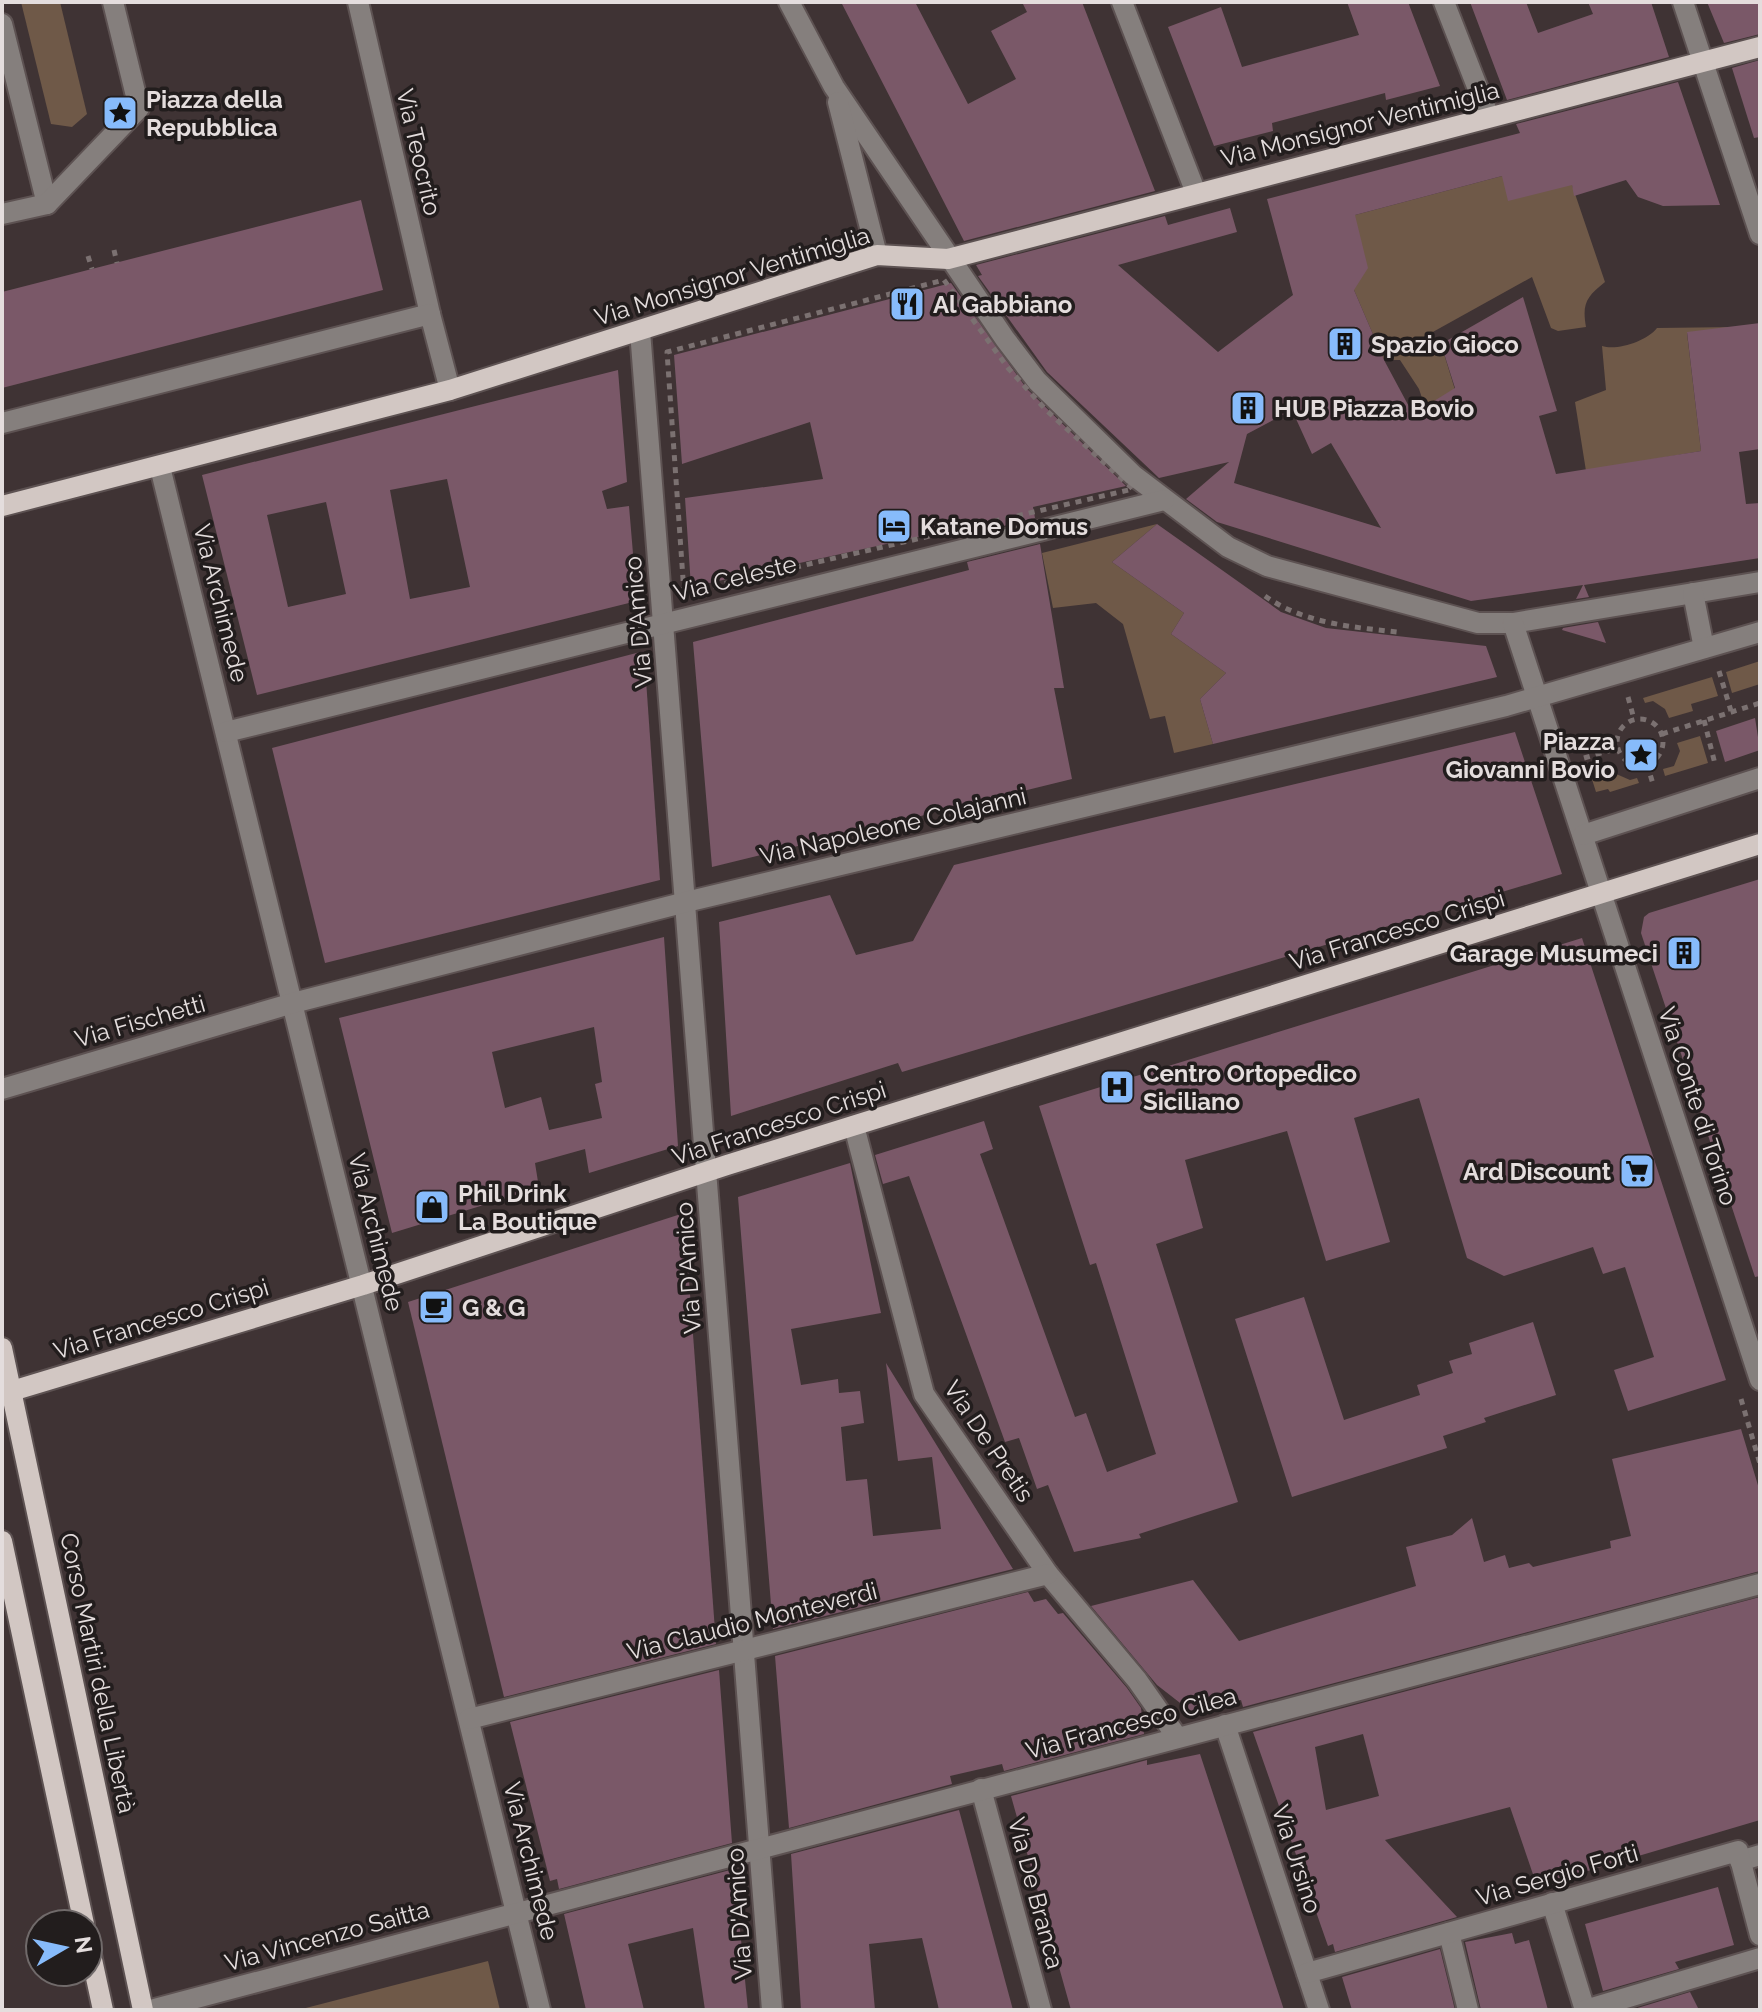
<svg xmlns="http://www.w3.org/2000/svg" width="1762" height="2012" font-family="Raleway,sans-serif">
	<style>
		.green { fill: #6f5948 }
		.building { fill: #7a5868; fill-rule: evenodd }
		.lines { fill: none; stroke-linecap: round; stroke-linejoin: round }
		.minor-casing { stroke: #5d5252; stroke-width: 24 }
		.major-casing { stroke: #5d5252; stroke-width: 24 }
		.path { stroke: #7b7171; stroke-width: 5; stroke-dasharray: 6 6; stroke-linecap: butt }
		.minor { stroke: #857f7d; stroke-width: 20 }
		.major { stroke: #d2c7c3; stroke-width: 20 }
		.labels { text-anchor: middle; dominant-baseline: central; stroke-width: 7; stroke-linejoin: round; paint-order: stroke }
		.poi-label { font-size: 24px; font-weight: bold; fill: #e4dddd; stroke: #221d1d; text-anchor: start }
		.street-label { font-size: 24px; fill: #e4dddd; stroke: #221d1d }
	</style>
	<rect width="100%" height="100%" fill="#3f3334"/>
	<!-- green -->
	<g class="green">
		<path d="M 21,2 L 60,2 L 87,114 L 72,127 L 51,124 Z"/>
		<path d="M 1502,176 L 1572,185 L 1605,282 C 1586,297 1582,304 1586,327 L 1558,331 L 1551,328 L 1532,277 L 1422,338 L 1441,344 L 1489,501 L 1458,506 L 1419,389 L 1400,360 L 1384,360 L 1354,290 L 1355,215 Z"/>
		<path d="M 1737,327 L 1687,333 L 1701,451 L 1586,471 L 1575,402 L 1606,390 L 1602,346 C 1617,351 1647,341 1657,328 Z"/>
		<path d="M 1157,524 L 1112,562 L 1184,613 L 1171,634 L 1226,673 L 1200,699 L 1213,744 L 1174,753 L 1165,716 L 1150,719 L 1123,624 L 1096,603 L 1053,608 L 1042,553 Z"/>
		<path d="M 1760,661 L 1760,684 L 1732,693 L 1726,672 Z"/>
		<path d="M 1712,677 L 1718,696 L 1691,704 L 1693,711 L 1669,718 L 1665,709 L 1653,701 L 1645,703 L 1643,698 Z"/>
		<path d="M 1700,736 L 1708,763 L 1665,776 L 1663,769 L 1674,766 L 1680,751 L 1677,743 Z"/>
		<path d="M 1611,763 L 1614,773 L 1630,780 L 1637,778 L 1639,783 L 1610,792 L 1608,789 L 1596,792 L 1589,770 Z"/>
		<path d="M 488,1961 L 500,2010 L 298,2010 Z"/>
	</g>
	<!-- building -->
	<g class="building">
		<path d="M 841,2 L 915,2 L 968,104 L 1016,79 L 991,31 L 1027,12 L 1022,2 L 1082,2 L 1155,191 L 964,241 Z"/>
		<path d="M 1347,2 L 1408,2 L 1440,86 L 1386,100 L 1385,93 L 1272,123 L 1273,131 L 1214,146 L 1168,27 L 1221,7 L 1242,67 L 1359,35 Z"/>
		<path d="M 1470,2 L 1526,2 L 1538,33 L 1593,14 L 1588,2 L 1651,2 L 1669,57 L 1507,100 Z"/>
		<path d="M 1707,2 L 1760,2 L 1760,34 L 1724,43 Z"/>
		<path d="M 1760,60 L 1760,137 L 1754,138 L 1732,68 Z"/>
		<path d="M 1678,82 L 1720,205 L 1663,206 L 1638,197 L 1626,180 L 1574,196 L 1572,185 L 1508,201 L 1502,176 L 1355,215 L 1368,268 L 1354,290 L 1384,360 L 1413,414 L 1455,388 L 1441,344 L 1523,297 L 1557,411 L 1539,416 L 1556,474 L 1701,451 L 1687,332 L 1760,323 L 1760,449 L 1739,452 L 1746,504 L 1760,503 L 1760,558 L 1584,585 L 1589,597 L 1576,599 L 1583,585 L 1471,601 L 1217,522 L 1186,499 L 1229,462 L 1159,478 L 1047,372 L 978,276 L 982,275 L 976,265 L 1165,216 L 1168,225 L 1230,208 L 1237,232 L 1118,265 L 1218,352 L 1293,295 L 1267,199 L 1520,133 L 1516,124 ZM 1292,410 L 1312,454 L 1331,443 L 1381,528 L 1234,483 L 1247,434 Z"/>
		<path d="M 361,200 L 383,290 L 2,388 L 2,292 Z"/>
		<path d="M 951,283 L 1027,389 L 1126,486 L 1033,507 L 1035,518 L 961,537 L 959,528 L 691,587 L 685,498 L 823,479 L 810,422 L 682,464 L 674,355 Z"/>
		<path d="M 618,370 L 627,482 L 602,491 L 607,509 L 629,506 L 637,601 L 257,695 L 202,475 ZM 447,479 L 470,587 L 410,599 L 390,490 ZM 326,502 L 346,594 L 288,607 L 267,515 Z"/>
		<path d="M 1157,524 L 1281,612 L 1326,628 L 1486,646 L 1497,677 L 1213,744 L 1200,699 L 1226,673 L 1171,634 L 1184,613 L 1112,562 Z"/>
		<path d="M 1040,544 L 1064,688 L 1054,688 L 1072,779 L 712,867 L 693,642 L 969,570 L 967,562 Z"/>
		<path d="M 1598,622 L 1606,643 L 1562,630 L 1563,628 Z"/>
		<path d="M 644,651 L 660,880 L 325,963 L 272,748 Z"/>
		<path d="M 1755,718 L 1760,750 L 1725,762 L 1716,731 Z"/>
		<path d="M 1515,732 L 1562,874 L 902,1072 L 898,1063 L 731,1116 L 719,922 L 830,895 L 856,955 L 913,941 L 954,865 Z"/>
		<path d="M 1760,879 L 1760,1276 L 1755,1277 L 1641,933 L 1644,917 L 1649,913 Z"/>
		<path d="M 664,937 L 678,1146 L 589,1173 L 585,1149 L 535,1163 L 539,1188 L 392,1233 L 339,1018 ZM 594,1027 L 602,1082 L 595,1084 L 602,1118 L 549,1130 L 541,1097 L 505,1108 L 492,1052 Z"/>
		<path d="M 1582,938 L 1726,1380 L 1628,1411 L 1614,1370 L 1654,1357 L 1625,1267 L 1603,1274 L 1593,1247 L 1504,1276 L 1467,1258 L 1419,1098 L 1354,1118 L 1390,1242 L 1326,1261 L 1287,1131 L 1185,1160 L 1203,1228 L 1156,1244 L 1238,1502 L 1139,1534 L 1141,1538 L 1074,1552 L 1048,1485 L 1037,1489 L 1019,1438 L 1005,1442 L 909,1176 L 883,1184 L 875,1155 L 984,1121 L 993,1149 L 980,1154 L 1075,1417 L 1086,1413 L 1107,1472 L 1156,1454 L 1096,1263 L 1090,1265 L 1039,1106 Z"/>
		<path d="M 850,1163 L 881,1313 L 791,1329 L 801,1385 L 838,1379 L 839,1393 L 860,1391 L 864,1423 L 841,1427 L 846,1481 L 867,1479 L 873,1536 L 941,1529 L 932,1457 L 898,1461 L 886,1363 L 1013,1569 L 773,1629 L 738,1197 Z"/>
		<path d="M 684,1213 L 716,1644 L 504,1697 L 408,1302 Z"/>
		<path d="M 1304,1297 L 1344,1420 L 1420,1395 L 1417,1385 L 1453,1373 L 1449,1361 L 1472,1354 L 1469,1343 L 1533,1322 L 1556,1395 L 1484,1418 L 1486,1422 L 1443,1436 L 1447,1448 L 1292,1497 L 1235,1319 Z"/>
		<path d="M 1741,1429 L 1760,1492 L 1760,1571 L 1243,1707 L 1241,1700 L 1193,1713 L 1157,1685 L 1091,1606 L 1193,1580 L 1239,1641 L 1416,1586 L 1406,1547 L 1452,1535 L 1472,1518 L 1484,1562 L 1505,1555 L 1509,1568 L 1529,1563 L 1533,1567 L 1611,1548 L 1610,1541 L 1631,1536 L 1612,1459 Z"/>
		<path d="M 1028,1592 L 1034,1602 L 1046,1599 L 1058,1614 L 1063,1613 L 1127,1688 L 1141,1708 L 1144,1734 L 1004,1771 L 1002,1764 L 950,1776 L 952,1784 L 789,1828 L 775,1656 Z"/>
		<path d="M 1760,1597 L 1760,1820 L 1537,1886 L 1510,1807 L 1385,1840 L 1457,1917 L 1335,1952 L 1333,1944 L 1328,1946 L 1253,1732 ZM 1363,1734 L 1379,1796 L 1326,1810 L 1315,1747 Z"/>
		<path d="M 719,1670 L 732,1843 L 559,1889 L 557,1879 L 550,1881 L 510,1722 Z"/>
		<path d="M 1200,1754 L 1284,2010 L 1071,2010 L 1011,1796 L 1147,1760 L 1147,1765 Z"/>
		<path d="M 959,1810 L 1013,2010 L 939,2010 L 922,1938 L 869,1944 L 875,2010 L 801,2010 L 791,1854 Z"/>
		<path d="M 734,1869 L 748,2010 L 705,2010 L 693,1928 L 628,1944 L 644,2010 L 586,2010 L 564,1914 Z"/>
		<path d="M 1718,1887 L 1734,1945 L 1675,1962 L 1679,1969 L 1603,1991 L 1585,1924 Z"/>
		<path d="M 1512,1933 L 1515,1944 L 1529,1940 L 1548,2010 L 1481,2010 L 1465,1942 Z"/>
		<path d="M 1440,1949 L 1455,2010 L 1352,2010 L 1342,1977 Z"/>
		<path d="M 1690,1992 L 1699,2010 L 1631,2010 Z"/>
	</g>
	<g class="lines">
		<defs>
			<g id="minor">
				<path d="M 358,2 L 430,314"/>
				<path d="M 789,2 L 834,87 L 1005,339 L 1037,381 L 1133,475 L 1228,547 L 1267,566 L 1478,623 L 1513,623 L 1760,582"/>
				<path d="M 1122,2 L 1196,193"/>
				<path d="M 1444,2 L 1489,117"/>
				<path d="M 1683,2 L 1760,234"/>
				<path d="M 2,24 L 47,204"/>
				<path d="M 838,102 L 877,255"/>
				<path d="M 2,214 L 47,204 L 139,108 L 113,2"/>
				<path d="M 640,331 L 772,2010"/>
				<path d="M 2,423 L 430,314 L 450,390"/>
				<path d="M 160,467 L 540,2010"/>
				<path d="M 1693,593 L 1704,648"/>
				<path d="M 1513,623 L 1760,1380"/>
				<path d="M 226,732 L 1164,500"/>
				<path d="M 1583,835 L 1760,778"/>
				<path d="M 2,1089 L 293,1003 L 686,902 L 1506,706 L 1760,632"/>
				<path d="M 854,1126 L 924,1394 L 1048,1574 L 1137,1680 L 1177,1737"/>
				<path d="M 469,1719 L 1048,1574"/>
				<path d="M 1225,1725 L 1319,2010"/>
				<path d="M 981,1789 L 1041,2010"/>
				<path d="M 1740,1861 L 1760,1855"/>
				<path d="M 1552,1903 L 1585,2010"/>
				<path d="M 1449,1933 L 1468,2010"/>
				<path d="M 1307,1973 L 1738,1851 L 1760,1935"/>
				<path d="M 151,2010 L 1760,1584"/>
				<path d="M 1585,2010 L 1760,1958"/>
			</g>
			<g id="major">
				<path d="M 2,506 L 450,390 L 877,255 L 948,259 L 1760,47"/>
				<path d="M 2,1348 L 143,2010"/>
				<path d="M 2,1394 L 363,1285 L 727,1165 L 1760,844"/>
				<path d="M 2,1541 L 84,1924"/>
				<path d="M 88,1941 L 103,2010"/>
			</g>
		</defs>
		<!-- minor casing -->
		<use href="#minor" class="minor-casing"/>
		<!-- major casing -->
		<use href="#major" class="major-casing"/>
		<!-- path -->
		<g class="path">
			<path d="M 114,250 L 117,263"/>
			<path d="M 88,256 L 92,269"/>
			<path d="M 944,280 L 1008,368 L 1046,410 L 1133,489 L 684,593 L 667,352 Z"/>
			<path d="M 1265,596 C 1303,623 1351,627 1397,632"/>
			<path d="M 1719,671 L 1731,711"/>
			<path d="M 1628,697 L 1634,719"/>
			<circle cx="1640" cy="742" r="23"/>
			<path d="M 1704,720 L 1715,764"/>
			<path d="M 1662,734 L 1760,703"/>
			<path d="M 1584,758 L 1618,748"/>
			<path d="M 1647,764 L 1653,784"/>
			<path d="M 1741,1399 L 1760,1464"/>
		</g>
		<!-- minor -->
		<use href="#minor" class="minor"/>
		<!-- major -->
		<use href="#major" class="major"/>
	</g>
	<!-- icons -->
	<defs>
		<symbol id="sight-square" viewBox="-11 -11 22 22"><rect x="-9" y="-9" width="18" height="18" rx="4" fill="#87bbfb" stroke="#221d1d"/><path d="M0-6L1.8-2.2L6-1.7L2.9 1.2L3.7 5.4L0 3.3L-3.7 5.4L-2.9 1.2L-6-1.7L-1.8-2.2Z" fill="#111"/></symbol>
		<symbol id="restaurant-square" viewBox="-11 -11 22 22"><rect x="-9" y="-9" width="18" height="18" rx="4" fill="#87bbfb" stroke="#221d1d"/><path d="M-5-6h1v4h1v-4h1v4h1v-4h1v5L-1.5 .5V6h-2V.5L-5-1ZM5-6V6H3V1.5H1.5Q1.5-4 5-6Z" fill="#111"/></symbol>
		<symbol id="building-square" viewBox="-11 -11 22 22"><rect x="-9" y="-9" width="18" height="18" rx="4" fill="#87bbfb" stroke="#221d1d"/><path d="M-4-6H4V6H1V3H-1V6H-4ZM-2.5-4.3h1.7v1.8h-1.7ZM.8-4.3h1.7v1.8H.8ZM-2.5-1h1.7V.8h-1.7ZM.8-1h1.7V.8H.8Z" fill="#111"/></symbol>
		<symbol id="hotel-square" viewBox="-11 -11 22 22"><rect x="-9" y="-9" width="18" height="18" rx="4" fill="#87bbfb" stroke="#221d1d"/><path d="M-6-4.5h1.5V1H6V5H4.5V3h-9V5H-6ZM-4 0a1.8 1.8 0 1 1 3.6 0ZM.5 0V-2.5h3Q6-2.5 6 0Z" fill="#111"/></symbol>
		<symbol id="hospital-square" viewBox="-11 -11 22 22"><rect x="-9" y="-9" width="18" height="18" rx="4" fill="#87bbfb" stroke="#221d1d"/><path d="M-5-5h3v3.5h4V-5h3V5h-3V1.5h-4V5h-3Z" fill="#111"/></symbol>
		<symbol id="supermarket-square" viewBox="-11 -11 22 22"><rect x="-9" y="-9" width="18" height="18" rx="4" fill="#87bbfb" stroke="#221d1d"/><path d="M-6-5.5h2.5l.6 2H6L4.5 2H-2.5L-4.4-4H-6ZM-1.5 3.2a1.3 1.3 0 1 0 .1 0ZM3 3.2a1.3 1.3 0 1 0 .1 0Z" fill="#111"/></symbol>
		<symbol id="shop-square" viewBox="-11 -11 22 22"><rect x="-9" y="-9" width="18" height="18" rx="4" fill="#87bbfb" stroke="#221d1d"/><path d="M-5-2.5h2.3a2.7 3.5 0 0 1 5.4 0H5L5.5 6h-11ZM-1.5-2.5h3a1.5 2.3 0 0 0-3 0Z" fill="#111"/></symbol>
		<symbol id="cafe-square" viewBox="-11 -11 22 22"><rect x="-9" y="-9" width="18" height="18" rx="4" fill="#87bbfb" stroke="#221d1d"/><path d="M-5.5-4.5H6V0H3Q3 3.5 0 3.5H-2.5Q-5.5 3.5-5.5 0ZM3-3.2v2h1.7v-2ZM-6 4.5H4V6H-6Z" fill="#111"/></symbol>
	</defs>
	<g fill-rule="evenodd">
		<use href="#sight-square" x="100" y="93" width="40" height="40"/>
		<use href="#restaurant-square" x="887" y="284" width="40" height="40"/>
		<use href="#building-square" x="1325" y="324" width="40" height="40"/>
		<use href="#building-square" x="1228" y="388" width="40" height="40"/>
		<use href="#hotel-square" x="874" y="506" width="40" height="40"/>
		<use href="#sight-square" x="1621" y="735" width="40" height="40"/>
		<use href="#building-square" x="1664" y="933" width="40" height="40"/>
		<use href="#hospital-square" x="1097" y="1067" width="40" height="40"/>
		<use href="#supermarket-square" x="1617" y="1151" width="40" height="40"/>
		<use href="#shop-square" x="412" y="1187" width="40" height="40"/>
		<use href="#cafe-square" x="416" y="1287" width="40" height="40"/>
	</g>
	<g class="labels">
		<!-- poi labels -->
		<g class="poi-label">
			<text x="146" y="99">Piazza della<tspan x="146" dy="28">Repubblica</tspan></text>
			<text x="933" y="304">Al Gabbiano</text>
			<text x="1371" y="344">Spazio Gioco</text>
			<text x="1274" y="408">HUB Piazza Bovio</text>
			<text x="920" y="526">Katane Domus</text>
			<text x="1615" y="741" text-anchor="end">Piazza<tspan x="1615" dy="28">Giovanni Bovio</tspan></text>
			<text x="1658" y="953" text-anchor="end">Garage Musumeci</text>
			<text x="1143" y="1073">Centro Ortopedico<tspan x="1143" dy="28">Siciliano</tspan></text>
			<text x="1611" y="1171" text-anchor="end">Ard Discount</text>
			<text x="458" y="1193">Phil Drink<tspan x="458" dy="28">La Boutique</tspan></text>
			<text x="462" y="1307">G &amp; G</text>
		</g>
		<!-- street labels -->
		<g class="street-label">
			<text transform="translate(1360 124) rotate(-14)">Via Monsignor Ventimiglia</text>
			<text transform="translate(419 152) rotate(77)">Via Teocrito</text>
			<text transform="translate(732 276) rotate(-17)">Via Monsignor Ventimiglia</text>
			<text transform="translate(735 578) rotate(-14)">Via Celeste</text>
			<text transform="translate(221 603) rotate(76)">Via Archimede</text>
			<text transform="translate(638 622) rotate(-95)">Via D'Amico</text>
			<text transform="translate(893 826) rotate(-13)">Via Napoleone Colajanni</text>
			<text transform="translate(1397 930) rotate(-17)">Via Francesco Crispi</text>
			<text transform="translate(140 1021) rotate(-16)">Via Fischetti</text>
			<text transform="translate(1698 1106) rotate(72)">Via Conte di Torino</text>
			<text transform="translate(779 1123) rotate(-18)">Via Francesco Crispi</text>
			<text transform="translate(376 1232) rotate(76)">Via Archimede</text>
			<text transform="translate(688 1268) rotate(-94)">Via D'Amico</text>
			<text transform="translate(161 1319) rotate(-17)">Via Francesco Crispi</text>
			<text transform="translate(989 1441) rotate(56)">Via De Pretis</text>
			<text transform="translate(752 1621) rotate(-14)">Via Claudio Monteverdi</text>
			<text transform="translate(98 1673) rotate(78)">Corso Martiri della Libertà</text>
			<text transform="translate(1131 1723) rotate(-15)">Via Francesco Cilea</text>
			<text transform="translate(1297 1859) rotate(72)">Via Ursino</text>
			<text transform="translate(531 1861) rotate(76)">Via Archimede</text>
			<text transform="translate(1557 1875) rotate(-16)">Via Sergio Forti</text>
			<text transform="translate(1036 1893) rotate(75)">Via De Branca</text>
			<text transform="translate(739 1914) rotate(-94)">Via D'Amico</text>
			<text transform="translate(327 1936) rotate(-15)">Via Vincenzo Saitta</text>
		</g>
	</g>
	<!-- border -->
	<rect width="1762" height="2012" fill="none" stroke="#e4dddd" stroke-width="8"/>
	<!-- north arrow -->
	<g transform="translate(64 1948) rotate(81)"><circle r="38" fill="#221d1d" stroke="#706a6a" stroke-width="2"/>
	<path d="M0-6L14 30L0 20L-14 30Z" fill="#87bbfb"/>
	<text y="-12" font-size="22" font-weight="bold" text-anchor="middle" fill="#e4dddd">N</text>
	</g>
</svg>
